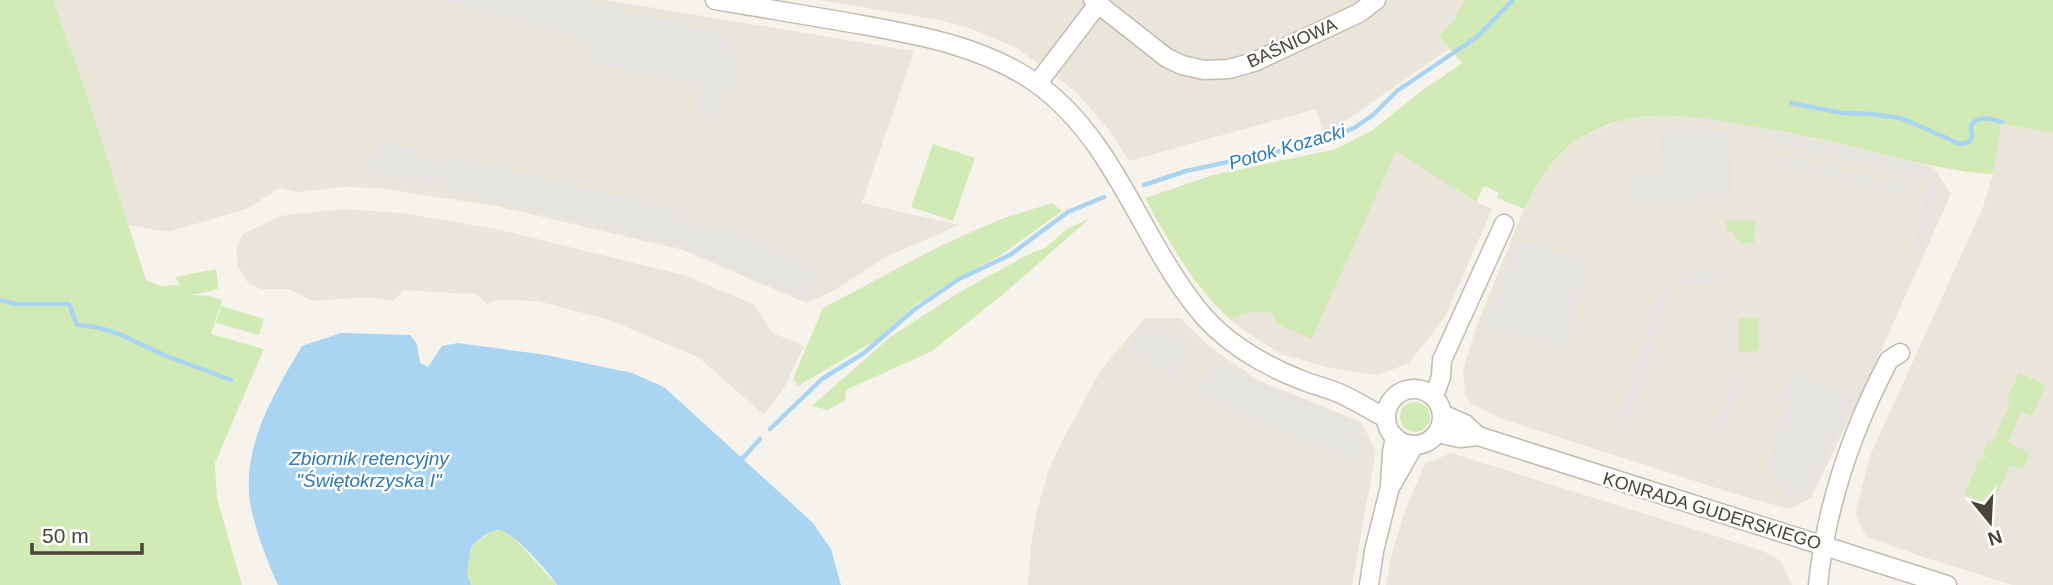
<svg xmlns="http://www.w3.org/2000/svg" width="2053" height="585" font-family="Arial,sans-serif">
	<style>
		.residential { fill: #eae5da }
		.green { fill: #d2eab5 }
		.parking { fill: #e5e3e0 }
		.water { fill: #a9d4f2 }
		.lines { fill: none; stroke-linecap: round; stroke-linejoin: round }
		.stream { stroke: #a9d4f2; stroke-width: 4.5 }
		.minor-casing { stroke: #c2bbae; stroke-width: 21 }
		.minor { stroke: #fff; stroke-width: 18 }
		.labels { text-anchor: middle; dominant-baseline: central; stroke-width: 5; stroke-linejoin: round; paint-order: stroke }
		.street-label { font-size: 18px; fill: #4b4439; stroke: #fff }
		.water-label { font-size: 19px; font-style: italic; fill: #2e7ab2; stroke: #fff }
	</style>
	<rect width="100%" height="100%" fill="#f6f3ec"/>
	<!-- residential -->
	<g class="residential">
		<path d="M 53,0 L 606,0 L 914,51 L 862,203 L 959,225 L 888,256 L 831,292 L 806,303 L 683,250 L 496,206 L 378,188 L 342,187 L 297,192 L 280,188 L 246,209 L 168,232 L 127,225 L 83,83 Z"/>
		<path d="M 819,0 L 1465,0 L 1453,21 L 1440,35 L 1450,48 L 1331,131 L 1324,133 L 1316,109 L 1129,161 L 1109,130 L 1074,90 L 1015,47 L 972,29 L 940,20 Z"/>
		<path d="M 1664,114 L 1701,117 L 1815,138 L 1903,158 L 1933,167 L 1951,194 L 1865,386 L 1811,498 L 1789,509 L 1735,494 L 1502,419 L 1470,403 L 1465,394 L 1463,371 L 1476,327 L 1524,209 L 1544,171 L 1576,140 L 1595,131 L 1623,120 Z"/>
		<path d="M 2001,124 L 2053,133 L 2053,585 L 2013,585 L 1917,555 L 1866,536 L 1855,514 L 1870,456 L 1983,207 L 1993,174 Z"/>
		<path d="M 1396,150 L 1476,202 L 1492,209 L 1445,317 L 1409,363 L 1378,375 L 1326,367 L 1281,354 L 1246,332 L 1231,320 L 1241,313 L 1259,311 L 1273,313 L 1312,339 Z"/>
		<path d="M 343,209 L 401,213 L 501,230 L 687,276 L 753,304 L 773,333 L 804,346 L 784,388 L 764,415 L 698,357 L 609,320 L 538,301 L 498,300 L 487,304 L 476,294 L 435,292 L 404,290 L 393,301 L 368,297 L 312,301 L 289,289 L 261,289 L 248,283 L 238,267 L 236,248 L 243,234 L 280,216 Z"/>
		<path d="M 1145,318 L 1180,318 L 1210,347 L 1258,380 L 1361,422 L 1376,451 L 1352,585 L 1028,585 L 1031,544 L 1037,511 L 1049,469 L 1061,443 L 1101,370 Z"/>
		<path d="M 1451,453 L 1763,551 L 1781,561 L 1792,585 L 1386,585 L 1392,553 L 1407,505 L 1425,464 Z"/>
	</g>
	<!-- green -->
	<g class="green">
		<path d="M 0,0 L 53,0 L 83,83 L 146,280 L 160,286 L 180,285 L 175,277 L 216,269 L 219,289 L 192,295 L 209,296 L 222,300 L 211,334 L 264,349 L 215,463 L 217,499 L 242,585 L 0,585 Z"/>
		<path d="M 1465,0 L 2053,0 L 2053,133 L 2001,124 L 1993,174 C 1953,172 1917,162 1878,153 C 1835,142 1792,133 1748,126 C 1687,115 1635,105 1579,139 C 1552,156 1538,183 1524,209 L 1497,198 L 1499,193 L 1484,186 L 1476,202 L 1396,151 L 1312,339 L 1277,324 L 1273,313 C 1257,311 1245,311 1231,320 C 1193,287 1169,241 1145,198 L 1213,175 L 1336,149 L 1373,130 L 1416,95 L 1462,63 L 1439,36 L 1453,21 Z"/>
		<path d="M 933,144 L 975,158 L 953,221 L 911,207 Z"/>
		<path d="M 1052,203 L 1062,211 L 998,257 L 962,275 L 915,305 L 876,340 L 798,386 L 793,379 L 823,308 L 940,246 L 1001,219 Z"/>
		<path d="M 1090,218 L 1007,291 L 932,351 L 846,390 L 845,400 L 828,410 L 812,406 L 889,338 L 958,293 L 1027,255 L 1045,248 L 1067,229 Z"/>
		<path d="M 1755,220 L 1754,243 L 1739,243 L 1732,231 L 1727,231 L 1726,221 Z"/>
		<path d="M 221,306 L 264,319 L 259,335 L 216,323 Z"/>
		<path d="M 1739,318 L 1758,318 L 1759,351 L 1739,352 Z"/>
		<path d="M 2019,373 L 2046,385 L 2032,416 L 2021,412 L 2008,442 L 2030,453 L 2023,470 L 2010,465 L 1994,501 L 1985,497 L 1982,502 L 1964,494 L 1981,457 L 1985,459 L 1987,456 L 1983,453 L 1988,441 L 1992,443 L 2010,403 L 2006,401 Z"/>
		<circle cx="1415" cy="417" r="15"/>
		<path d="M 502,530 L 512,536 L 557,585 L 471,585 L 467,574 L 471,547 L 492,531 Z"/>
	</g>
	<!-- parking -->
	<g class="parking">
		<path d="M 439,0 L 582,0 L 716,32 L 728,41 L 734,55 L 736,89 L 724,91 L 714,123 L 694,115 L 702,87 L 589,63 L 594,42 Z"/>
		<path d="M 1659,129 L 1730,131 L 1733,198 L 1632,200 L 1629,175 L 1662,174 Z"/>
		<path d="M 1775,132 L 1931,168 L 1929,178 L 1773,142 Z"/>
		<path d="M 378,142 L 416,149 L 414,158 L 445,166 L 446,155 L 684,211 L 682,221 L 718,235 L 723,225 L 818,269 L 806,299 L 676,245 L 440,188 L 442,180 L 438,179 L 435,189 L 420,185 L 422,175 L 414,174 L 412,183 L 367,172 L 372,150 L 377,150 Z"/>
		<path d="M 1775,155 L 1905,186 L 1903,195 L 1773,164 Z"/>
		<path d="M 1930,180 L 1940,182 L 1922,255 L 1912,253 Z"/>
		<path d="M 1517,240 L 1590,262 L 1564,347 L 1485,327 Z"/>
		<path d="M 1725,272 L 1725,283 L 1676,285 L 1676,274 Z"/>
		<path d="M 1663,283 L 1673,286 L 1630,421 L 1620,418 Z"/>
		<path d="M 1146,321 L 1189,347 L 1175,378 L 1128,350 Z"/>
		<path d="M 1215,364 L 1359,424 L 1355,435 L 1364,440 L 1354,461 L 1219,405 L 1195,390 Z"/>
		<path d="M 1792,372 L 1854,397 L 1809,495 L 1799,491 L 1794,502 L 1783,497 L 1788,487 L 1772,479 L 1770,465 L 1774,439 L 1790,402 L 1780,397 Z"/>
		<path d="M 1733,373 L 1744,377 L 1725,437 L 1714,434 Z"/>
	</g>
	<!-- water -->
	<path class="water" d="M 341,333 L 410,335 L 417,344 L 420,363 L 428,367 L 442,346 L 458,343 L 546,355 L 632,373 L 664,387 L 813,523 L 831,549 L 841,585 L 557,585 C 550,573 513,532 500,530 C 489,529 479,540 471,547 L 467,573 L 471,585 L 278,585 C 267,561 250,518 249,492 C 246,438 276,390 302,346 Z"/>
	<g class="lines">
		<!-- stream -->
		<g class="stream">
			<path d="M 1791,103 L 1842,113 L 1870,114 L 1901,118 L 1960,144 L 1969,142 L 1972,137 L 1971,125 C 1979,115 1991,119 2002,122"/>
			<path d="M 1144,185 L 1186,171 L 1312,144 L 1354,128 L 1373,115 L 1397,91 L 1477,37 L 1513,0"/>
			<path d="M 0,300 L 16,304 L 69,304 L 77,325 C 110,326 136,342 164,355 C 186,364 209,371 231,380"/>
			<path d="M 770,429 L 822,379 L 864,353 L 915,309 L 959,279 L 1010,255 L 1068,212 L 1104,197"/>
			<path d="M 742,459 L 760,439"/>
		</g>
		<defs>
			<g id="minor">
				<path d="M 715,0 C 759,7 802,15 846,22 C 912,34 980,44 1036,83 C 1114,139 1139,235 1196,307 C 1221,340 1261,364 1299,379 C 1315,386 1334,389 1349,398 C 1362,404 1373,412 1386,418"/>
				<path d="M 1093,0 L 1167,58 L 1182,65 L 1204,70 L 1229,69 L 1254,62 L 1359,13 L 1376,0"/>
				<path d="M 1037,84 L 1098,4"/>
				<circle cx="1414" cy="417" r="28"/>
				<path d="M 1434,396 L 1441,377 L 1442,360 L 1504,224"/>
				<path d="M 1442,414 L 1465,424 L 1478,436"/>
				<path d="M 1437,433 L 1460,438 L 1478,436 L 1947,585"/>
				<path d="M 1392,484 L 1414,445"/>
				<path d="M 1369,585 L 1374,551 L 1390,487 L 1392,452 L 1395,437"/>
				<path d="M 1818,585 C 1826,506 1852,430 1889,360 L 1900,353"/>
			</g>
		</defs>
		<!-- minor casing -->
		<use href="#minor" class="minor-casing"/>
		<!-- minor -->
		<use href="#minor" class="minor"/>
	</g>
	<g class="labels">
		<!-- street labels -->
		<g class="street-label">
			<text transform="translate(1292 43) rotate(-24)">BAŚNIOWA</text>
			<text transform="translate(1712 511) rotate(17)">KONRADA GUDERSKIEGO</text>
		</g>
		<!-- water labels -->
		<g class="water-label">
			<text transform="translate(1287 147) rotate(-16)">Potok Kozacki</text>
			<text x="369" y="458">Zbiornik retencyjny<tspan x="369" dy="22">"Świętokrzyska I"</tspan></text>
		</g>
	</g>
	<!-- north arrow -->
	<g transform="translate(1990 522) rotate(162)" stroke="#ffffff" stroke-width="5" paint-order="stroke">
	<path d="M0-5L12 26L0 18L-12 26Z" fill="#4b4439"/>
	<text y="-10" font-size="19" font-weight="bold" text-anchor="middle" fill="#4b4439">N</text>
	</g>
	<!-- scale -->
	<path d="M32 543v10h110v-10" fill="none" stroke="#4b4439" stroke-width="3.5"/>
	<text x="42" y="543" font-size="21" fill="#4b4439" stroke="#ffffff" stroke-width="5" paint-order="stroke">50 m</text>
</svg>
